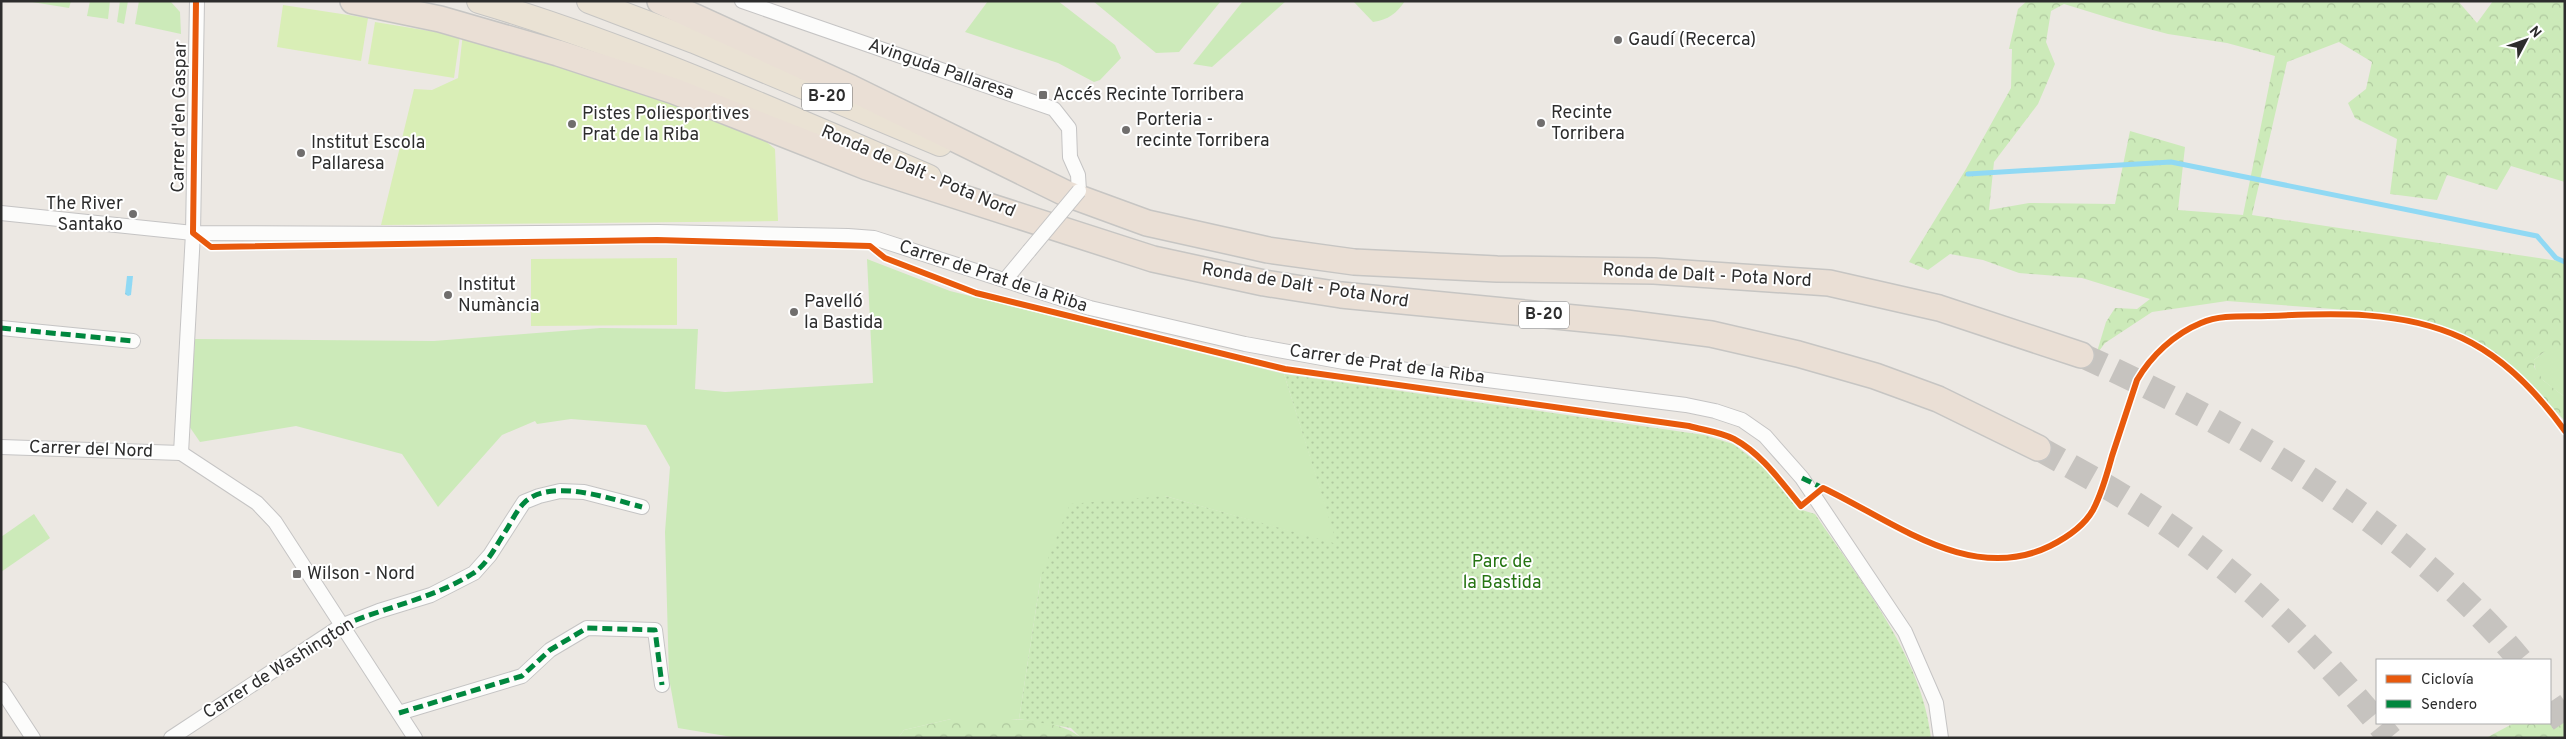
<svg xmlns="http://www.w3.org/2000/svg" width="2566" height="739" font-family="Overpass,sans-serif">
	<style>
		.grass { fill: #cceab9 }
		.forest { fill: url(#forest-crowns); fill-rule: evenodd }
		.park { fill: url(#park-dots) }
		.pitch { fill: #d9eeb6 }
		.water { fill: url(#water-ripples) }
		.lines { fill: none; stroke-linecap: round; stroke-linejoin: round }
		.stream { stroke: #90d9f4; stroke-width: 5 }
		.motorway-tunnel { stroke: #c6c3bf; stroke-width: 25; stroke-dasharray: 25 12; stroke-linecap: butt }
		.minor-casing { stroke: #c5c4c4; stroke-width: 16 }
		.trunk-casing { stroke: #c6c5c3; stroke-width: 26 }
		.motorway-casing { stroke: #c6c5c3; stroke-width: 28 }
		.minor { stroke: #fcfcfb; stroke-width: 14 }
		.trunk { stroke: #eae2d4; stroke-width: 24 }
		.motorway { stroke: #eadfd5; stroke-width: 25 }
		.minor-bridge-casing { stroke: #c5c4c4; stroke-width: 16; stroke-linecap: butt }
		.minor-bridge { stroke: #fcfcfb; stroke-width: 14 }
		.quiet { stroke: #00873e; stroke-width: 5; stroke-dasharray: 10 5; stroke-linecap: butt }
		.cycleway-casing { stroke: #fff; stroke-width: 9 }
		.cycleway { stroke: #e8590c; stroke-width: 6 }
		.poi-dot { fill: #706e6d; stroke: #fff; stroke-width: 2 }
		.labels { text-anchor: middle; dominant-baseline: central; stroke-width: 4; stroke-linejoin: round; paint-order: stroke }
		.shield { fill: #fff; stroke: #6c6c6c; stroke-width: 1 }
		.shield-label { font-size: 16px; font-weight: bold; fill: #2d2d2d }
		.poi-label { font-size: 18px; fill: #2d2d2d; stroke: #fff; text-anchor: start }
		.street-label { font-size: 18px; fill: #2d2d2d; stroke: #fff }
		.park-label { font-size: 18px; fill: #267513; stroke: #fff }
	</style>
	<defs>
		<pattern id="forest-crowns" width="20" height="18" patternUnits="userSpaceOnUse" patternTransform="scale(1.25)"><rect width="20" height="18" fill="#cceab9"/><path d="M2 6a3 3 0 1 1 6 0M12 15a3 3 0 1 1 6 0" fill="none" stroke="#b0c99f"/></pattern>
		<pattern id="park-dots" width="8" height="8" patternUnits="userSpaceOnUse" patternTransform="scale(1.25)"><rect width="8" height="8" fill="#cceab9"/><path d="M2 2h.1M6 6h.1" fill="none" stroke="#b0c99f" stroke-width="1.8" stroke-linecap="round"/></pattern>
		<pattern id="water-ripples" width="26" height="14" patternUnits="userSpaceOnUse" patternTransform="scale(1.25)"><rect width="26" height="14" fill="#90d9f4"/><path d="M2 4q2-2 4 0t4 0M15 11q2-2 4 0t4 0" fill="none" stroke="#7cbbd2"/></pattern>
	</defs>
	<rect width="100%" height="100%" fill="#ece8e3"/>
	<!-- grass -->
	<g class="grass">
		<path d="M 26,1 L 71,1 L 69,8 Z"/>
		<path d="M 90,1 L 110,1 L 108,19 L 87,16 Z"/>
		<path d="M 120,1 L 128,1 L 124,24 L 117,22 Z"/>
		<path d="M 139,1 L 171,2 L 180,12 L 181,34 L 135,24 Z"/>
		<path d="M 988,1 L 1058,1 L 1115,45 L 1121,58 L 1100,80 L 1094,82 L 1058,63 L 965,32 Z"/>
		<path d="M 1093,1 L 1221,1 L 1179,52 L 1156,53 Z"/>
		<path d="M 1243,1 L 1286,1 L 1212,67 L 1193,64 Z"/>
		<path d="M 1353,1 L 1405,1 C 1397,13 1388,20 1373,22 Z"/>
		<path d="M 867,259 L 950,291 L 1284,374 L 1338,545 L 1165,496 L 1041,576 L 1019,719 L 951,719 L 904,730 L 898,738 L 738,738 L 678,728 L 669,678 L 665,532 L 670,467 L 646,425 L 571,419 L 537,424 L 535,421 L 502,435 L 438,507 L 402,454 L 296,426 L 200,442 L 189,426 L 195,339 L 434,341 L 600,328 L 698,329 L 695,389 L 725,392 L 873,383 Z"/>
		<path d="M 2544,352 L 2565,352 L 2565,397 C 2552,387 2533,377 2534,360 Z"/>
		<path d="M 34,514 L 50,538 L 1,572 L 1,537 Z"/>
	</g>
	<!-- forest -->
	<g class="forest">
		<path d="M 2027,1 L 2458,1 L 2477,23 L 2493,1 L 2565,1 L 2565,182 L 2511,166 L 2497,190 L 2447,175 L 2437,200 L 2390,194 L 2397,139 L 2355,118 L 2348,103 L 2366,89 L 2372,62 L 2339,42 L 2287,62 L 2252,215 L 2565,262 L 2565,352 L 2544,352 L 2534,360 L 2534,367 L 2544,381 L 2565,397 L 2565,421 L 2542,397 L 2485,347 L 2459,340 L 2388,313 L 2227,301 L 2152,312 L 2105,343 L 2096,355 L 2106,322 L 2115,308 L 2137,309 L 2150,299 L 2082,278 L 2019,273 L 1983,260 L 1950,254 L 1928,270 L 1909,262 L 1966,169 L 2011,88 L 2012,49 L 2009,49 L 2018,9 ZM 2064,4 L 2126,23 L 2168,34 L 2227,43 L 2275,56 L 2243,215 L 2178,210 L 2185,147 L 2130,131 L 2115,204 L 2029,203 L 1989,210 L 1994,162 L 2038,104 L 2055,64 L 2046,42 L 2051,11 Z"/>
		<path d="M 2565,701 L 2565,738 L 2486,738 L 2514,723 L 2550,723 L 2550,707 Z"/>
		<path d="M 951,719 C 986,719 1055,714 1081,738 L 898,738 L 904,730 Z"/>
	</g>
	<!-- park -->
	<path class="park" d="M 1284,374 L 1704,435 L 1733,444 L 1765,468 L 1802,510 L 1815,514 C 1860,581 1922,656 1931,738 L 1081,738 L 1071,728 L 1019,719 L 1041,576 L 1070,504 L 1165,496 L 1337,544 Z"/>
	<!-- pitch -->
	<g class="pitch">
		<path d="M 283,5 L 368,18 L 361,61 L 277,47 Z"/>
		<path d="M 375,22 L 460,36 L 454,78 L 368,64 Z"/>
		<path d="M 463,33 L 752,130 L 775,149 L 778,221 L 381,225 L 414,89 L 432,90 L 458,78 Z"/>
		<path d="M 677,258 L 677,325 L 531,326 L 531,259 Z"/>
	</g>
	<!-- water -->
	<path class="water" d="M 127,276 L 133,276 L 131,295 L 128,296 L 125,294 Z"/>
	<g class="lines">
		<!-- stream -->
		<path class="stream" d="M 1968,174 L 2171,162 L 2537,236 L 2556,258 L 2565,262"/>
		<!-- motorway-tunnel -->
		<g class="motorway-tunnel">
			<path d="M 2081,355 C 2237,425 2410,527 2520,660"/>
			<path d="M 2038,448 C 2074,468 2109,487 2143,509 C 2237,568 2321,652 2390,738"/>
			<path d="M 2550,702 L 2565,724"/>
		</g>
		<defs>
			<g id="minor">
				<path d="M 742,1 L 1054,109 L 1069,128 L 1070,157 L 1078,175 L 1079,191"/>
				<path d="M 1,213 L 193,233 L 421,234 L 658,232 L 848,236 L 874,238 L 1090,308 L 1245,344 L 1344,362 L 1686,405 L 1715,411 L 1742,420 L 1765,436 L 1802,478 L 1905,632 L 1936,703 L 1941,738"/>
				<path d="M 1005,280 L 1029,251"/>
				<path d="M 1,328 L 133,341"/>
				<path d="M 1,447 L 181,453"/>
				<path d="M 181,453 L 193,233 L 197,1"/>
				<path d="M 181,453 L 257,503 L 275,522 L 415,738"/>
				<path d="M 1,689 L 33,738"/>
				<path d="M 399,713 L 522,676 L 550,650 L 587,628 L 655,630 L 662,685"/>
				<path d="M 171,738 L 341,626 L 379,611 L 431,595 L 474,573 L 490,555 L 524,502 L 539,496 L 560,491 L 584,492 L 642,507"/>
			</g>
			<g id="trunk">
				<path d="M 479,1 C 634,47 781,114 929,177"/>
				<path d="M 589,1 L 694,41 L 940,144"/>
			</g>
			<g id="motorway">
				<path d="M 353,1 L 440,19 L 558,53 L 674,91 L 867,167 L 1153,259 L 1264,283 L 1341,295 L 1626,323 L 1711,334 L 1798,354 L 1875,376 L 1938,399 L 2038,448"/>
				<path d="M 660,1 L 851,88 L 1065,193 L 1147,223 L 1268,250 L 1354,262 L 1497,269 L 1654,271 L 1829,283 L 1939,308 L 2081,355"/>
			</g>
		</defs>
		<!-- minor casing -->
		<use href="#minor" class="minor-casing"/>
		<!-- trunk casing -->
		<use href="#trunk" class="trunk-casing"/>
		<!-- motorway casing -->
		<use href="#motorway" class="motorway-casing"/>
		<!-- minor -->
		<use href="#minor" class="minor"/>
		<!-- trunk -->
		<use href="#trunk" class="trunk"/>
		<!-- motorway -->
		<use href="#motorway" class="motorway"/>
		<defs>
			<path id="minor-bridge" d="M 1029,251 L 1079,191"/>
		</defs>
		<!-- minor-bridge casing -->
		<use href="#minor-bridge" class="minor-bridge-casing"/>
		<!-- minor-bridge -->
		<use href="#minor-bridge" class="minor-bridge"/>
		<!-- quiet -->
		<g class="quiet">
			<path d="M 1,328 L 133,341"/>
			<path d="M 1802,478 L 1827,490"/>
			<path d="M 341,626 C 385,607 432,599 472,574 C 487,565 496,546 505,532 C 511,523 516,511 524,503 C 549,477 612,499 642,507"/>
			<path d="M 399,713 L 522,676 L 550,650 L 587,628 L 655,630 L 662,685"/>
		</g>
		<defs>
			<path id="cycleway" d="M 196,1 L 193,233 L 211,247 L 657,240 L 870,246 L 885,258 L 976,293 L 1285,369 L 1689,426 C 1703,430 1721,432 1734,439 C 1762,454 1781,482 1801,506 L 1823,488 C 1893,521 1971,585 2050,546 C 2066,538 2084,526 2093,510 C 2102,493 2107,474 2112,456 C 2120,431 2129,405 2137,380 C 2151,356 2174,334 2201,323 C 2222,314 2246,317 2268,316 C 2332,313 2402,310 2462,338 C 2503,357 2539,395 2565,431"/>
		</defs>
		<!-- cycleway casing -->
		<use href="#cycleway" class="cycleway-casing"/>
		<!-- cycleway -->
		<use href="#cycleway" class="cycleway"/>
	</g>
	<!-- markers -->
	<g class="poi-dot">
		<circle cx="1618" cy="40" r="5"/>
		<rect x="1038" y="90" width="10" height="10" rx="2.5"/>
		<circle cx="1541" cy="123" r="5"/>
		<circle cx="572" cy="124" r="5"/>
		<circle cx="1126" cy="130" r="5"/>
		<circle cx="301" cy="153" r="5"/>
		<circle cx="133" cy="214" r="5"/>
		<circle cx="448" cy="295" r="5"/>
		<circle cx="794" cy="312" r="5"/>
		<rect x="292" y="569" width="10" height="10" rx="2.5"/>
	</g>
	<g class="labels">
		<!-- shield labels -->
		<g class="shield">
			<rect x="802" y="83.5" width="50" height="27" rx="4"/>
			<rect x="1519" y="301.5" width="50" height="27" rx="4"/>
		</g>
		<g class="shield-label">
			<text x="827" y="97">B-20</text>
			<text x="1544" y="315">B-20</text>
		</g>
		<!-- poi labels -->
		<g class="poi-label">
			<text x="1628" y="40">Gaudí (Recerca)</text>
			<text x="1053" y="95">Accés Recinte Torribera</text>
			<text x="1551" y="113">Recinte<tspan x="1551" dy="21">Torribera</tspan></text>
			<text x="582" y="114">Pistes Poliesportives<tspan x="582" dy="21">Prat de la Riba</tspan></text>
			<text x="1136" y="120">Porteria -<tspan x="1136" dy="21">recinte Torribera</tspan></text>
			<text x="311" y="143">Institut Escola<tspan x="311" dy="21">Pallaresa</tspan></text>
			<text x="123" y="204" text-anchor="end">The River<tspan x="123" dy="21">Santako</tspan></text>
			<text x="458" y="285">Institut<tspan x="458" dy="21">Numància</tspan></text>
			<text x="804" y="302">Pavelló<tspan x="804" dy="21">la Bastida</tspan></text>
			<text x="307" y="574">Wilson - Nord</text>
		</g>
		<!-- street labels -->
		<g class="street-label">
			<text transform="translate(941 70) rotate(19)">Avinguda Pallaresa</text>
			<text transform="translate(180 117) rotate(-89)">Carrer d'en Gaspar</text>
			<text transform="translate(918 172) rotate(23)">Ronda de Dalt - Pota Nord</text>
			<text transform="translate(1707 276) rotate(3)">Ronda de Dalt - Pota Nord</text>
			<text transform="translate(993 277) rotate(18)">Carrer de Prat de la Riba</text>
			<text transform="translate(1305 286) rotate(9)">Ronda de Dalt - Pota Nord</text>
			<text transform="translate(1387 365) rotate(8)">Carrer de Prat de la Riba</text>
			<text transform="translate(91 450) rotate(2)">Carrer del Nord</text>
			<text transform="translate(279 669) rotate(-32)">Carrer de Washington</text>
		</g>
		<!-- park labels -->
		<g class="park-label">
			<text x="1502" y="562">Parc de<tspan x="1502" dy="21">la Bastida</tspan></text>
		</g>
	</g>
	<!-- border -->
	<rect width="2566" height="739" fill="none" stroke="#2d2d2d" stroke-width="5"/>
	<!-- legend -->
	<rect x="2376" y="659" width="175" height="65" fill="#ffffff" stroke="#ababab"/>
	<rect x="2386" y="675" width="25" height="8" fill="#e8590c" stroke="#ababab"/>
	<text x="2421" y="684" font-size="15" fill="#2d2d2d">Ciclovía</text>
	<rect x="2386" y="700" width="25" height="8" fill="#00873e" stroke="#ababab"/>
	<text x="2421" y="709" font-size="15" fill="#2d2d2d">Sendero</text>
	<!-- north arrow -->
	<g transform="translate(2526 40) rotate(49)" stroke="#ffffff" stroke-width="4" paint-order="stroke">
	<path d="M0-4L9 19L0 12L-9 19Z" fill="#2d2d2d"/>
	<text y="-8" font-size="14" font-weight="bold" text-anchor="middle" fill="#2d2d2d">N</text>
	</g>
</svg>
